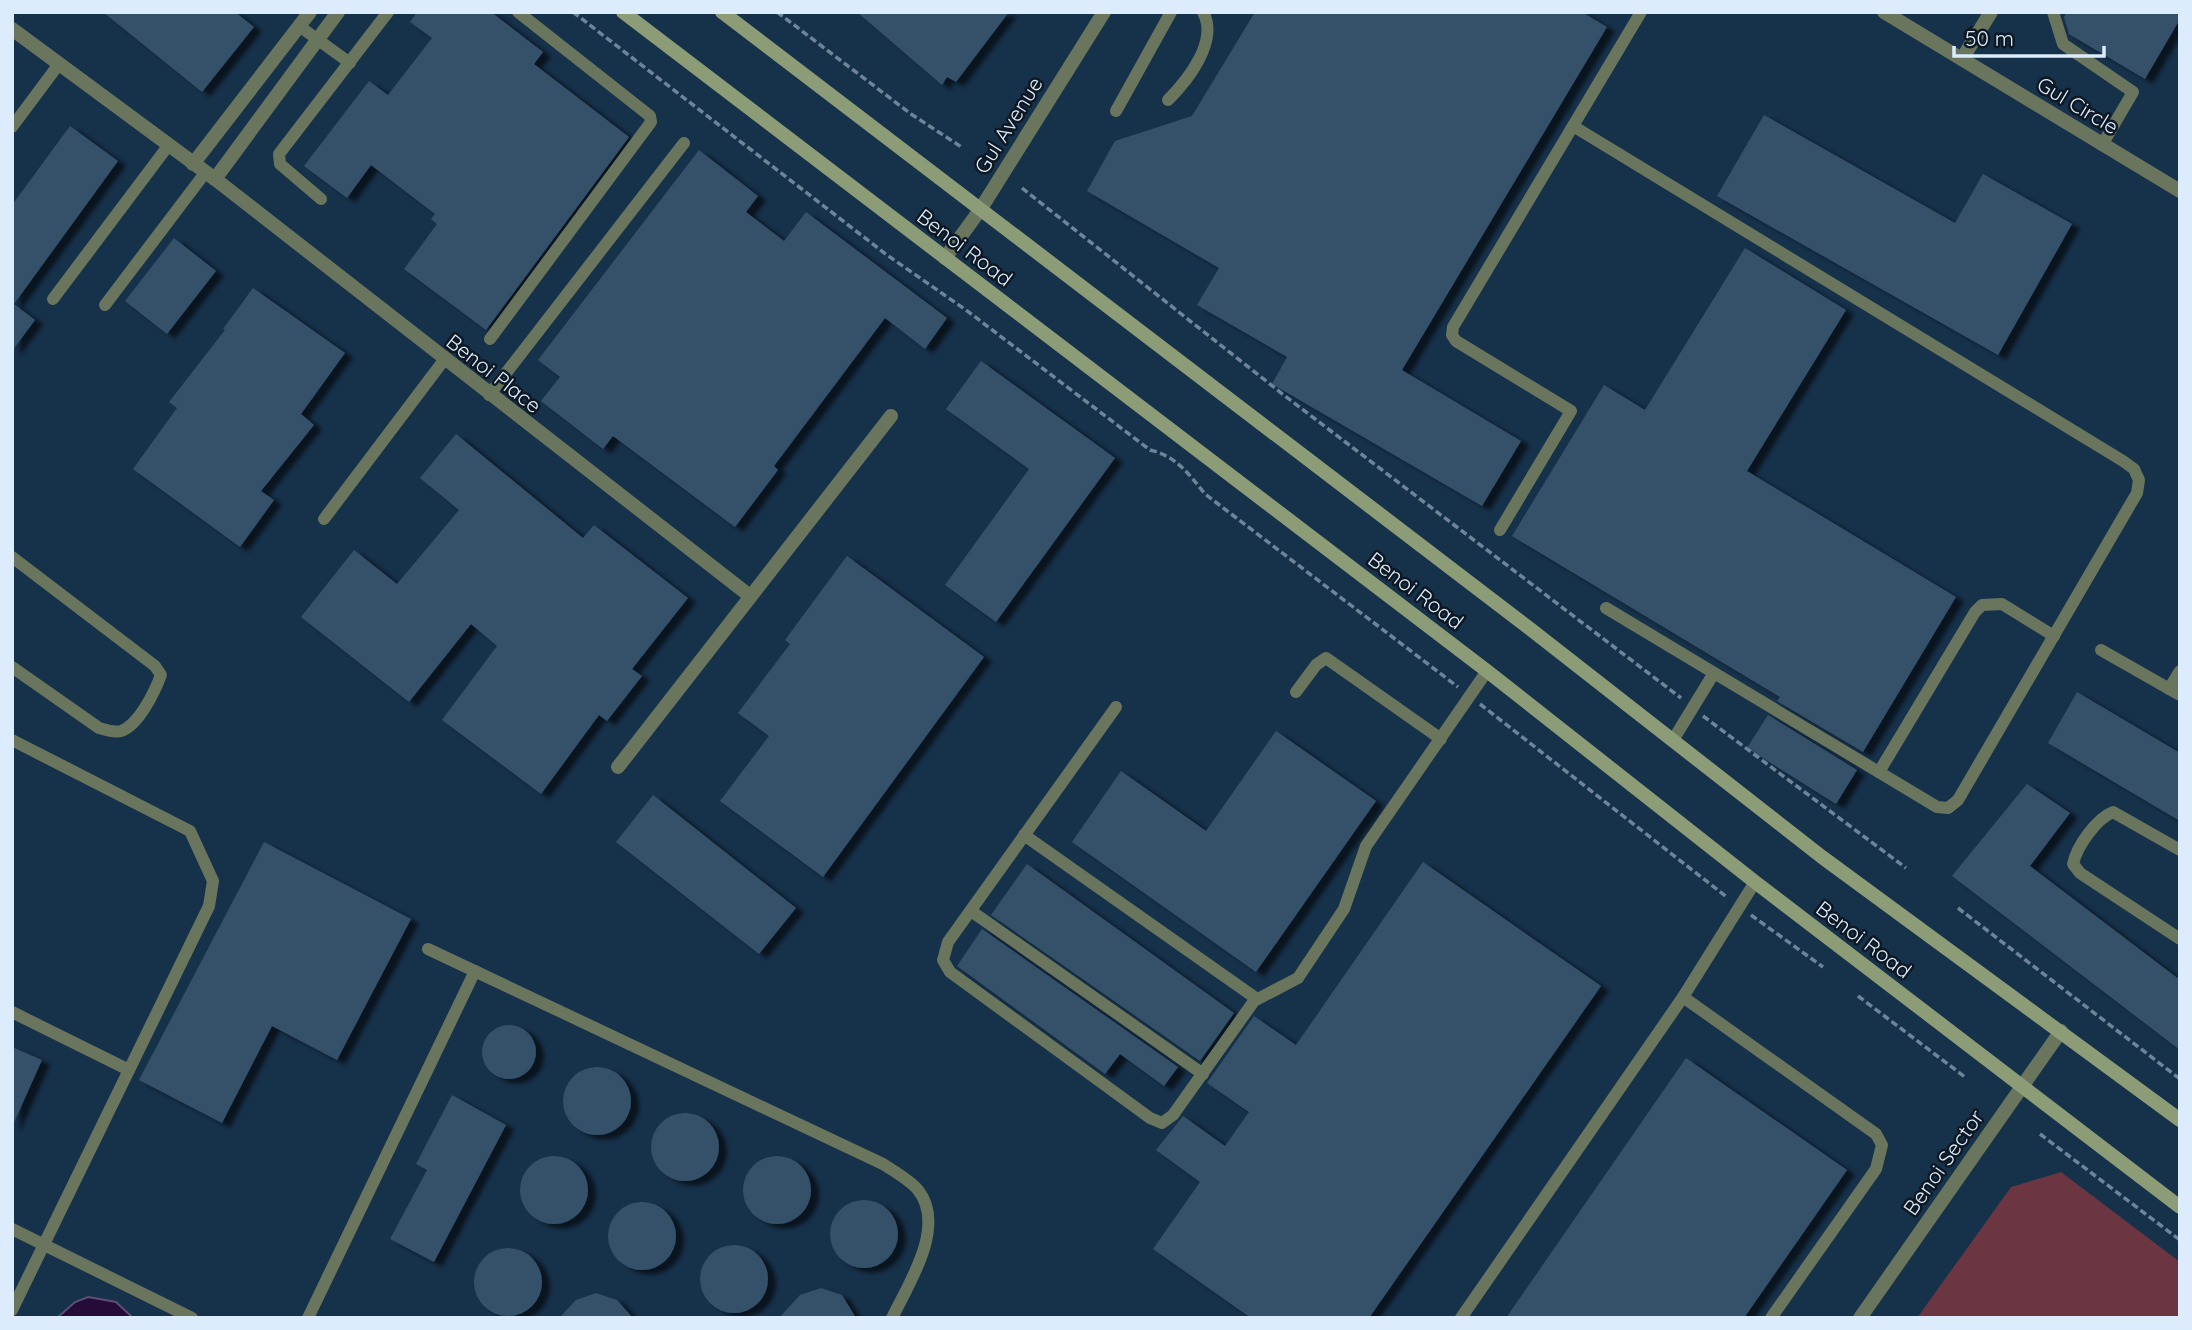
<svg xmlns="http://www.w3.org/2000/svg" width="2192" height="1330" font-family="Quicksand,sans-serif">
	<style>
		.green { fill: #6b3541 }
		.water { fill: #250b38; stroke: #5c4e73; stroke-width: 2 }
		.building { fill: #35516b; filter: url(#shadow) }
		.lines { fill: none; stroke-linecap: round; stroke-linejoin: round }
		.path { stroke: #6e8499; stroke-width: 3.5; stroke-dasharray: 7 3.5; stroke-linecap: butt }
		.lane { stroke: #6a755d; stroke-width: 12 }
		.street { stroke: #6a755d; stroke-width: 14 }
		.secondary { stroke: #8b9c76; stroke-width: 14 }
		.labels { text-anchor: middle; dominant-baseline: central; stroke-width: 5; stroke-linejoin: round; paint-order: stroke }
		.street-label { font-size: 21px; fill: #dcecfc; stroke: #0d1823 }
	</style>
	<defs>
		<filter id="shadow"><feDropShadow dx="8" dy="4.5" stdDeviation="2" flood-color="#0009"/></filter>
	</defs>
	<rect width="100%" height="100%" fill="#16314a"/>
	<!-- green -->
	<path class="green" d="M 2061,1172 L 2180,1262 L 2180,1318 L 1917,1318 L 2011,1187 Z"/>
	<!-- water -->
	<path class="water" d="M 88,1297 L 116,1302 L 133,1318 L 57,1318 L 75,1302 Z"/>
	<!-- building -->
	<g class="building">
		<path d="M 103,12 L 235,12 L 254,27 L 202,92 Z"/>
		<path d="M 417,12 L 491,12 L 543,52 L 534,64 L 629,137 L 486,330 L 404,269 L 437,224 L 431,219 L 435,214 L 371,165 L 347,198 L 304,166 L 369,81 L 388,95 L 432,38 L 410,22 Z"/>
		<path d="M 857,12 L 1009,12 L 956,82 L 947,77 L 942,85 Z"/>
		<path d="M 1255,12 L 1582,12 L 1607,27 L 1402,370 L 1521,441 L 1482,506 L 1272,384 L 1287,357 L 1197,305 L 1219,268 L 1087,191 L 1115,141 L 1192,116 Z"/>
		<path d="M 2067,12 L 2180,12 L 2180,19 L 2145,79 L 2069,34 L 2064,17 Z"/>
		<path d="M 1764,115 L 1955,223 L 1983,174 L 2072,224 L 1998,355 L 1717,196 Z"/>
		<path d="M 70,126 L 118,161 L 14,304 L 35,320 L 12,351 L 12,205 Z"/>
		<path d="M 699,150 L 758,196 L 746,212 L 784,241 L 806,212 L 947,318 L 925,349 L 885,318 L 774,466 L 778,470 L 735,527 L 613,436 L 603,449 L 541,401 L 560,377 L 538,360 Z"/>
		<path d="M 174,238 L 216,271 L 167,334 L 125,301 Z"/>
		<path d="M 1745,248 L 1846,310 L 1747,471 L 1956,597 L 1863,752 L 1777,701 L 1780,697 L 1512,536 L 1604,385 L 1645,410 Z"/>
		<path d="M 253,288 L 345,353 L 301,414 L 314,425 L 261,491 L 274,500 L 240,547 L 133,469 L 177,408 L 169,402 L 225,330 L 223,329 Z"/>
		<path d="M 981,361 L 1115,458 L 996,622 L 945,585 L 1029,469 L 946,409 Z"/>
		<path d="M 456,434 L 583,538 L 594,525 L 688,598 L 632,669 L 642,676 L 607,721 L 599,715 L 541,794 L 442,720 L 497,646 L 471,624 L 409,702 L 301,617 L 354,550 L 397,584 L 459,510 L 420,478 Z"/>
		<path d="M 847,556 L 984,657 L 823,877 L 720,801 L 769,736 L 738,713 L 790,644 L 785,640 Z"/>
		<path d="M 2077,692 L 2180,753 L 2180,821 L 2048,743 Z"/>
		<path d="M 1768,715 L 1857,770 L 1836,804 L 1747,748 Z"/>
		<path d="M 1276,731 L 1376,801 L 1256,972 L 1072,842 L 1121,771 L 1206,831 Z"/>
		<path d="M 2027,784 L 2070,813 L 2030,866 L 2180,980 L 2180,1050 L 1952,876 Z"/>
		<path d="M 653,795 L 796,908 L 759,954 L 616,842 Z"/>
		<path d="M 264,842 L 411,919 L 337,1060 L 272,1026 L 222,1123 L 139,1080 Z"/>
		<path d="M 1423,862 L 1601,986 L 1369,1318 L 1251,1318 L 1153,1249 L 1200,1182 L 1156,1150 L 1183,1116 L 1225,1146 L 1249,1112 L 1207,1083 L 1254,1016 L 1296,1045 Z"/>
		<path d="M 1027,864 L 1234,1013 L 1200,1061 L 991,915 Z"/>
		<path d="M 982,929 L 1178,1067 L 1164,1086 L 1120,1054 L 1105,1074 L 957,966 Z"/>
		<circle cx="509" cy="1052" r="27"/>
		<path d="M 12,1047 L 42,1060 L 12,1127 Z"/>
		<path d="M 1686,1058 L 1847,1170 L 1744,1318 L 1506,1318 Z"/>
		<circle cx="597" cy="1101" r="34"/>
		<path d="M 452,1095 L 506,1125 L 434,1262 L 390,1239 L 427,1170 L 416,1164 Z"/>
		<circle cx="685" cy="1147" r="34"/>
		<circle cx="554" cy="1190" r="34"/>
		<circle cx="777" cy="1190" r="34"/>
		<circle cx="864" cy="1234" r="34"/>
		<circle cx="642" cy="1236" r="34"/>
		<circle cx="734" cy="1279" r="34"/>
		<circle cx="508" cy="1282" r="34"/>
		<path d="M 821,1288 L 842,1295 L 856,1318 L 779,1318 L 800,1295 Z"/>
		<path d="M 596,1293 L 617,1300 L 633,1318 L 559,1318 L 576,1300 Z"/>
	</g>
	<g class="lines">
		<!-- path -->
		<g class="path">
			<path d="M 573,12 L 887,255 L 966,310 L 1150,450 C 1176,456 1189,474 1205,494 L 1458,687"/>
			<path d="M 777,12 L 911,114 L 963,148"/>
			<path d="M 1022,188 L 1285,396 L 1681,698"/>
			<path d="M 1480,704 L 1728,898"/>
			<path d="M 1703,716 L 1906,868"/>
			<path d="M 1958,908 L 2180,1079"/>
			<path d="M 1751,915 L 1823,967"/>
			<path d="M 1858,996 L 1965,1077"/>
			<path d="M 2040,1134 L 2180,1240"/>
		</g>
		<!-- lane -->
		<g class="lane">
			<path d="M 2053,12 L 2063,44 L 2133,92 L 2102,145"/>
			<path d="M 299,26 L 350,63"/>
			<path d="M 1168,100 C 1188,80 1219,41 1203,12"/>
			<path d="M 1116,111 L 1171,12"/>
			<path d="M 1573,126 L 2123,461 L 2134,469 L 2139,480 L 2137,493 L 1958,800 L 1948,808 L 1937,807 L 1606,608"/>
			<path d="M 12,127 L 59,64"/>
			<path d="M 321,199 L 280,164 L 279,154 L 388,12"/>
			<path d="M 53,299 L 168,146"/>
			<path d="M 105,305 L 205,173"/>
			<path d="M 490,339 L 651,122 L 650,116 L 518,12"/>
			<path d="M 489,395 L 684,143"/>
			<path d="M 324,519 L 444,360"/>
			<path d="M 1500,530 L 1571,411 L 1456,341 L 1452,335 L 1453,327 L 1641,12"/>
			<path d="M 12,557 L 155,666 L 161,675 C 155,691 139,725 121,731 C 114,733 106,730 99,728 L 12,667"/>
			<path d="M 2101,650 L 2180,695"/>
			<path d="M 2169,689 L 2180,671"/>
			<path d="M 1296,692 L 1316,665 L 1326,658 L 1441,739"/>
			<path d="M 1116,707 L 948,942 L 943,960 L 950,972 L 1150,1118 L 1162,1123 L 1173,1115 L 1254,1001 L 1298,978 L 1344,909 L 1366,846 L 1487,671"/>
			<path d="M 12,740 L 190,831 L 213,881 L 209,906 L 12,1310"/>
			<path d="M 1673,740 L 1714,673"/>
			<path d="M 1879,772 L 1975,612 L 1982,605 L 2002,604 L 2054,636"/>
			<path d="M 1024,835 L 1257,999"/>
			<path d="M 2180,850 L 2113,812 C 2096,819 2077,846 2073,864 L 2080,873 L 2180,939"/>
			<path d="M 971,911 L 1203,1074"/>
			<path d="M 428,949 L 883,1164 C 895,1172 910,1180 918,1190 C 947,1226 908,1285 892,1318"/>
			<path d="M 1683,997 L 1876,1134 L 1882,1145 L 1876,1169 L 1771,1318"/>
			<path d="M 12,1012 L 129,1070"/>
			<path d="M 12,1229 L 192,1318"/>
			<path d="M 308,1318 L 475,971"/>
			<path d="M 1461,1318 L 1683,997 L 1755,882"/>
		</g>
		<!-- street -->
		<g class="street">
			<path d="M 1884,12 L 2180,191"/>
			<path d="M 12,29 L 215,179 L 750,596"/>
			<path d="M 1962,59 L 1991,12"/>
			<path d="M 193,164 L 310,12"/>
			<path d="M 215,179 L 338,12"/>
			<path d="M 945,258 L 980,210 L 1104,12"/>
			<path d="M 618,767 L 891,416"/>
			<path d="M 1860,1318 L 2061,1031"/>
		</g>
		<!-- secondary -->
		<g class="secondary">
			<path d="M 623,12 L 1487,671 L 1755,882 L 2180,1207"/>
			<path d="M 722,12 L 1529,628 L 1822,857 L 2180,1120"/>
		</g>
	</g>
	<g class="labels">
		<!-- street labels -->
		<g class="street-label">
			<text transform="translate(2078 105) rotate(31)">Gul Circle</text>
			<text transform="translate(1008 125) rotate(-58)">Gul Avenue</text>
			<text transform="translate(965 247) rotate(37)">Benoi Road</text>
			<text transform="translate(494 373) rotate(38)">Benoi Place</text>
			<text transform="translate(1416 590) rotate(37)">Benoi Road</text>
			<text transform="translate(1864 939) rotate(37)">Benoi Road</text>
			<text transform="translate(1943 1162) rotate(-55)">Benoi Sector</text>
		</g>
	</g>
	<!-- border -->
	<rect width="2192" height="1330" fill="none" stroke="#dcecfc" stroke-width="28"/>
	<!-- scale -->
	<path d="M1954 46v10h150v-10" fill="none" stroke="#dcecfc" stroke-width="3.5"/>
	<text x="1965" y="46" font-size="21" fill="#dcecfc" stroke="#0d1823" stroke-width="5" paint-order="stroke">50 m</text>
</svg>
